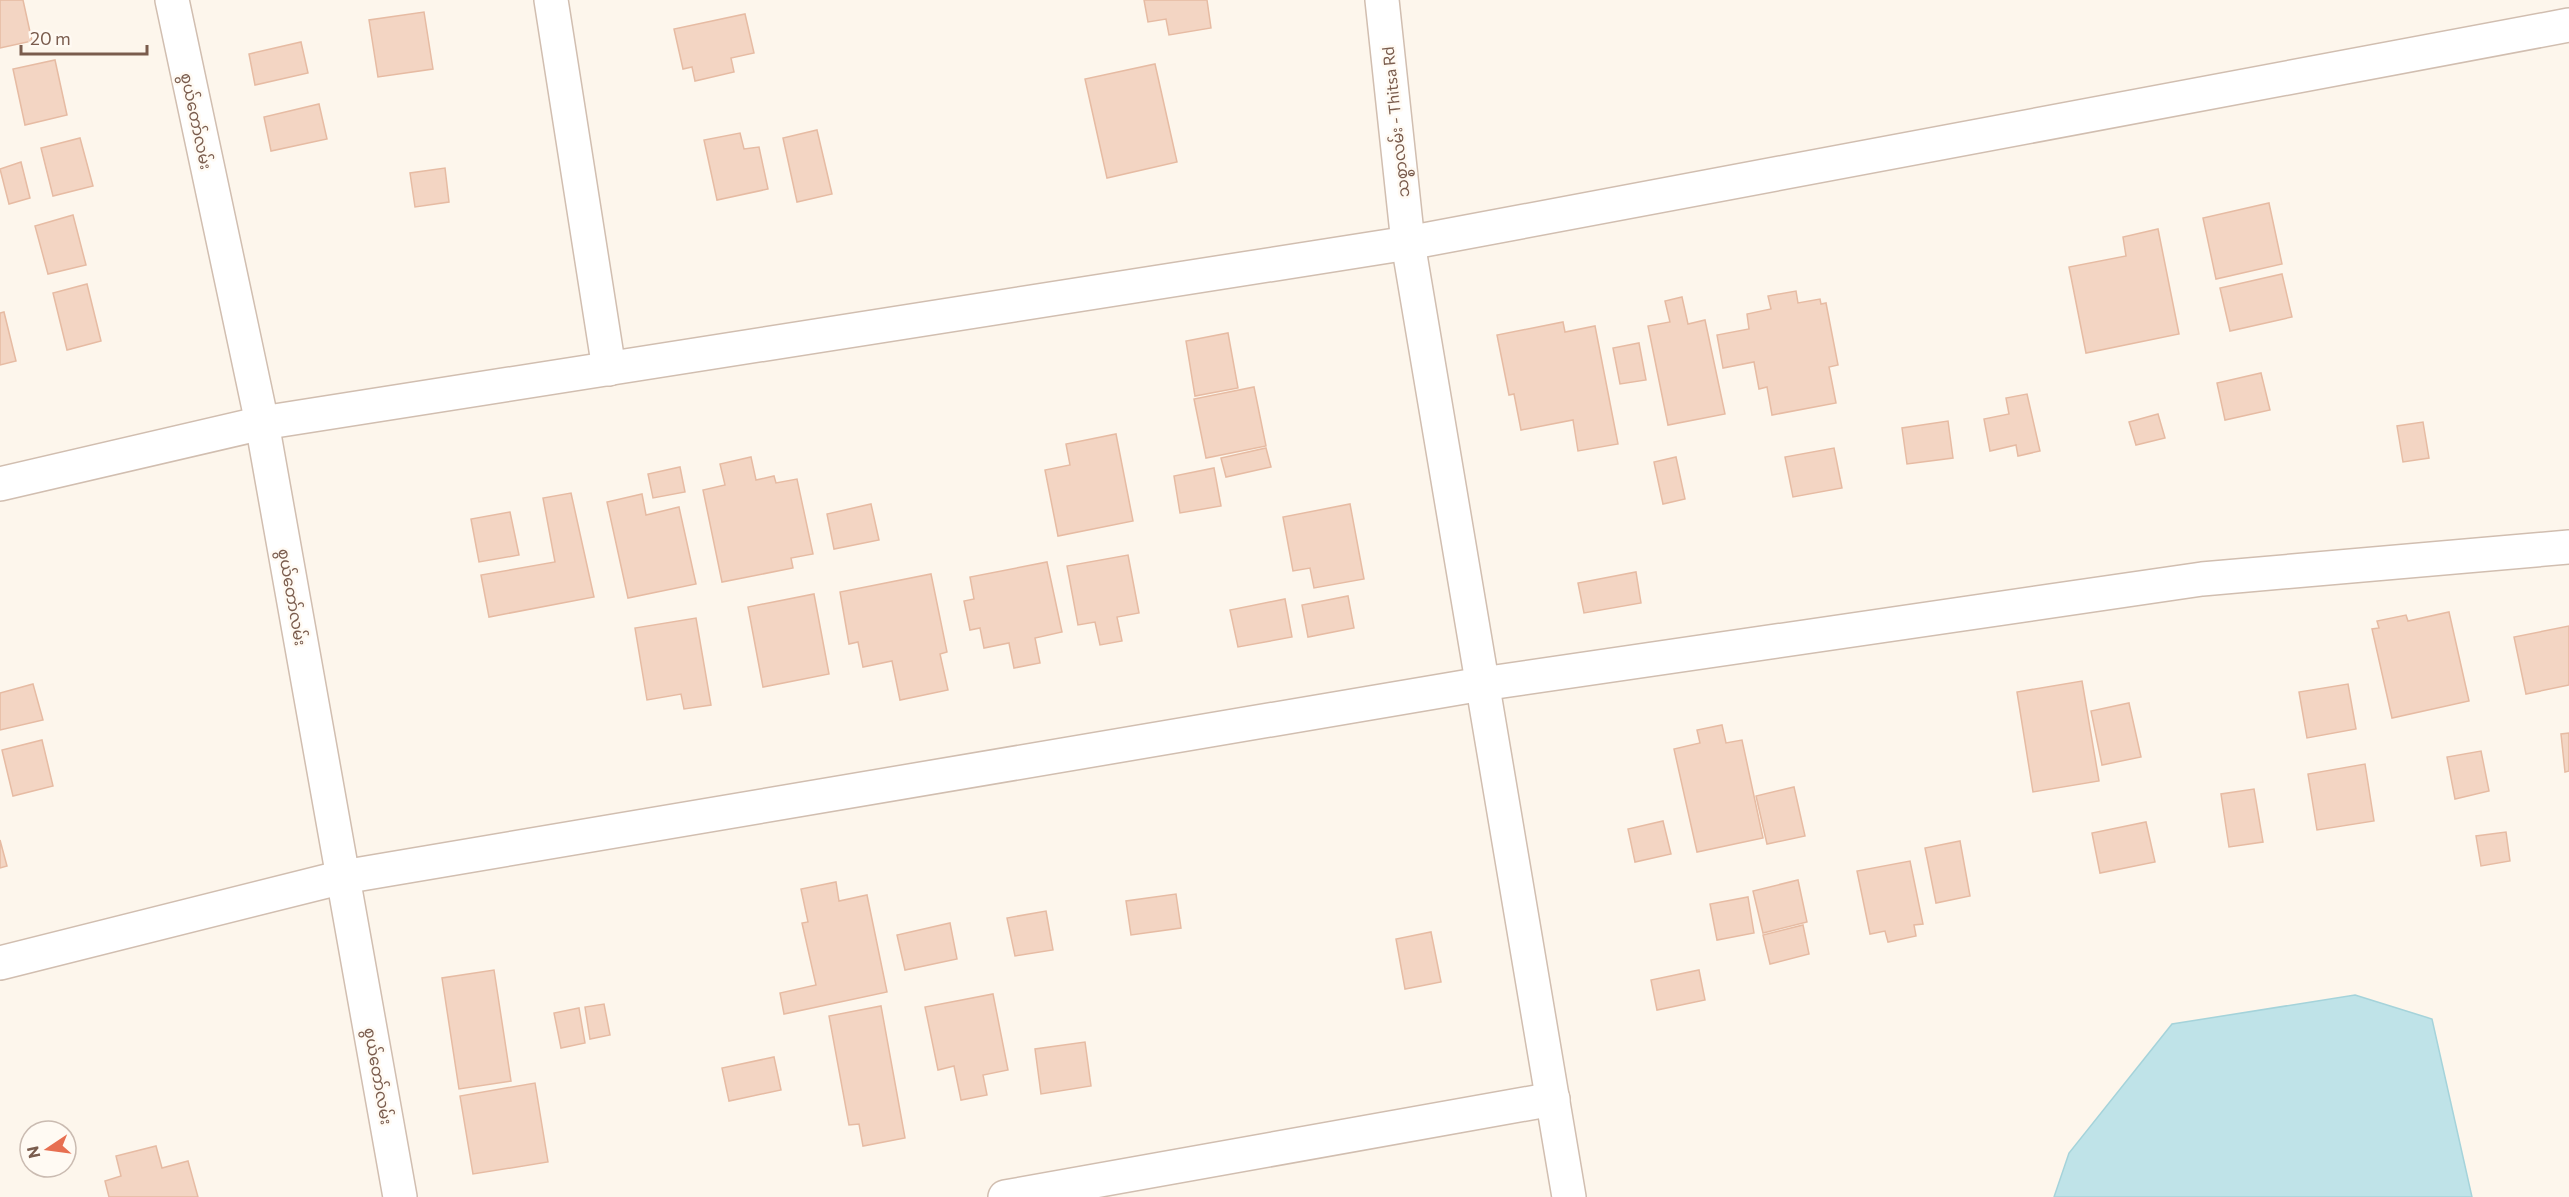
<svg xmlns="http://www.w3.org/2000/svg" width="2569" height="1197" font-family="Commissioner,'Noto Sans Myanmar',sans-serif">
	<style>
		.water { fill: #bfe3e8; stroke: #a5d3da; stroke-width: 1.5 }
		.building { fill: #f3d5c3; stroke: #e6bba3; stroke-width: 1.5 }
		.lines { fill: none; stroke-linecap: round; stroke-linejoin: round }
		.minor-casing { stroke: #d1beb0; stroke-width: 36 }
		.minor { stroke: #fff; stroke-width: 33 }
		.labels { text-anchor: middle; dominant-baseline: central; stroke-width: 5; stroke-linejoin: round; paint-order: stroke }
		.street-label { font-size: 16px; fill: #7a5c4d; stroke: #fffaf3 }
	</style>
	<rect width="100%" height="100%" fill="#fdf6ec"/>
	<!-- water -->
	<path class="water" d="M 2355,995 L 2432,1019 L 2472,1197 L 2054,1197 L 2069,1153 L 2172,1024 Z"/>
	<!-- building -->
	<g class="building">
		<path d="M 0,0 L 23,0 L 32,41 L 0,48 Z"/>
		<path d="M 1144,0 L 1207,0 L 1211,28 L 1169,35 L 1166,19 L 1148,22 Z"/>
		<path d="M 424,12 L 433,69 L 378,77 L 369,20 Z"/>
		<path d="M 745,14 L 754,53 L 731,58 L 734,72 L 695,81 L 692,67 L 683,69 L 674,29 Z"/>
		<path d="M 301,42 L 308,73 L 255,85 L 249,54 Z"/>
		<path d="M 55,60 L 67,115 L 25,125 L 13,69 Z"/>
		<path d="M 1155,64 L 1177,162 L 1107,178 L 1085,79 Z"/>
		<path d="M 319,104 L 327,139 L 271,151 L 264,117 Z"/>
		<path d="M 817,130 L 832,194 L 797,202 L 783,138 Z"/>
		<path d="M 740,133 L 744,149 L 759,147 L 768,189 L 717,200 L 704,140 Z"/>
		<path d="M 80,138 L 93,186 L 53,196 L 41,148 Z"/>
		<path d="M 21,162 L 30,198 L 9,204 L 0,169 Z"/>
		<path d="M 445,168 L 449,202 L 415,207 L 410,173 Z"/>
		<path d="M 2269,203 L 2282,264 L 2216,279 L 2203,218 Z"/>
		<path d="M 73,215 L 86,265 L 48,274 L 35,226 Z"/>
		<path d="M 2158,229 L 2179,334 L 2086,353 L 2069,267 L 2126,256 L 2123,237 Z"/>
		<path d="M 2282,274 L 2292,317 L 2230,331 L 2220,288 Z"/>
		<path d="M 87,284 L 101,341 L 67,350 L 53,293 Z"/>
		<path d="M 1796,291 L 1798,303 L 1820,299 L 1821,304 L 1826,303 L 1838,365 L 1829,367 L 1836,403 L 1772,415 L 1767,387 L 1759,389 L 1754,362 L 1723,368 L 1717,335 L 1749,329 L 1747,314 L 1771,309 L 1768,296 Z"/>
		<path d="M 1682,297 L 1688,324 L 1705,320 L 1725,414 L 1668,425 L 1648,326 L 1670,322 L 1665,301 Z"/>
		<path d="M 4,312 L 16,361 L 0,365 L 0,313 Z"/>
		<path d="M 1563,322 L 1565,332 L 1595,326 L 1618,444 L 1578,451 L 1573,420 L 1521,430 L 1514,394 L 1509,395 L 1497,335 Z"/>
		<path d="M 1228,333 L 1238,388 L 1195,396 L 1186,341 Z"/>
		<path d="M 1639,343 L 1646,380 L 1620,384 L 1613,348 Z"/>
		<path d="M 2261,373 L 2270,410 L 2225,420 L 2217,383 Z"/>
		<path d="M 1254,387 L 1266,446 L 1206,458 L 1194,399 Z"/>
		<path d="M 2027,394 L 2040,451 L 2018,456 L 2016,445 L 1990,451 L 1984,419 L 2009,414 L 2006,398 Z"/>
		<path d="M 2158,414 L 2165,438 L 2136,445 L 2129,422 Z"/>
		<path d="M 1948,421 L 1953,458 L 1907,464 L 1902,428 Z"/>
		<path d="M 2423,422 L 2429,458 L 2403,462 L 2397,426 Z"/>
		<path d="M 1116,434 L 1133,521 L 1058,536 L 1045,470 L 1070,465 L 1066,444 Z"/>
		<path d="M 1266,448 L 1271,467 L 1226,477 L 1221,458 Z"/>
		<path d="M 1834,448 L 1842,488 L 1793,497 L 1785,457 Z"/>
		<path d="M 751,457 L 756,480 L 774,476 L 776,483 L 797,479 L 813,554 L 791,558 L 793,568 L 722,582 L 703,490 L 725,485 L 720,464 Z"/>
		<path d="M 1676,457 L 1685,499 L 1663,504 L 1654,462 Z"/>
		<path d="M 680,467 L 685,492 L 653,498 L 648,474 Z"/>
		<path d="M 1214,468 L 1221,506 L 1180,513 L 1174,476 Z"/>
		<path d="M 571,493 L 594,597 L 489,617 L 481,575 L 555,562 L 543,498 Z"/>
		<path d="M 642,494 L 646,515 L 679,507 L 696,584 L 628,598 L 607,502 Z"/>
		<path d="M 871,504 L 879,540 L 834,549 L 827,514 Z"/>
		<path d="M 1350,504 L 1364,579 L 1314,588 L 1310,568 L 1293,571 L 1283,517 Z"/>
		<path d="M 510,512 L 519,555 L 479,562 L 471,519 Z"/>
		<path d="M 1128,555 L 1139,613 L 1117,617 L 1122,641 L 1100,645 L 1095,622 L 1078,625 L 1067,566 Z"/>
		<path d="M 1047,562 L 1062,632 L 1035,638 L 1040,663 L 1014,668 L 1009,643 L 984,648 L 980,628 L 970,630 L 964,601 L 974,599 L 970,577 Z"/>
		<path d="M 1636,572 L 1641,603 L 1584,613 L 1578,583 Z"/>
		<path d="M 931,574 L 947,652 L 940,654 L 948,690 L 900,700 L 892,661 L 863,667 L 858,642 L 849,644 L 840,592 Z"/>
		<path d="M 814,594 L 829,674 L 763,687 L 748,607 Z"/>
		<path d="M 1348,596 L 1354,628 L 1308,637 L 1302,605 Z"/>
		<path d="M 1285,599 L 1292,637 L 1238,647 L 1230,610 Z"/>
		<path d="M 2449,612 L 2469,701 L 2392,718 L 2372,629 L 2379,628 L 2377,621 L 2406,615 L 2408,621 Z"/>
		<path d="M 696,618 L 711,705 L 684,709 L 681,694 L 647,700 L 635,628 Z"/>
		<path d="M 2569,626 L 2569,685 L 2526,694 L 2514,637 Z"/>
		<path d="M 2082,681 L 2099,781 L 2033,792 L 2017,692 Z"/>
		<path d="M 33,684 L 43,720 L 0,730 L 0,693 Z"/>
		<path d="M 2348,684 L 2356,729 L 2307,738 L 2299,692 Z"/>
		<path d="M 2129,703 L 2141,757 L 2102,765 L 2091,711 Z"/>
		<path d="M 1722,725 L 1726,743 L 1742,740 L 1763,838 L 1697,852 L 1674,749 L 1700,743 L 1697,730 Z"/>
		<path d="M 2569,733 L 2569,771 L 2565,772 L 2561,734 Z"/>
		<path d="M 42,740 L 53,786 L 13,796 L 2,750 Z"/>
		<path d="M 2481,751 L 2489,791 L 2455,799 L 2447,757 Z"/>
		<path d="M 2365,764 L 2374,821 L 2317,830 L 2308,774 Z"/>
		<path d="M 1794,787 L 1805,836 L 1767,844 L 1756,796 Z"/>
		<path d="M 2254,789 L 2263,842 L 2229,847 L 2221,794 Z"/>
		<path d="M 1663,821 L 1671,854 L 1635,862 L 1628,829 Z"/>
		<path d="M 2146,822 L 2155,862 L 2100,873 L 2092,833 Z"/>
		<path d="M 2506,832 L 2510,861 L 2481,866 L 2476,836 Z"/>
		<path d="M 0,840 L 7,866 L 0,868 Z"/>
		<path d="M 1960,841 L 1970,896 L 1936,903 L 1925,848 Z"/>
		<path d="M 1910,861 L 1923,924 L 1914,925 L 1916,936 L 1888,942 L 1885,931 L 1870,934 L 1857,871 Z"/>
		<path d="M 1798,880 L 1807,922 L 1763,933 L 1753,891 Z"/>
		<path d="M 836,882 L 839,901 L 867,895 L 887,992 L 784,1014 L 780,993 L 816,985 L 802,923 L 808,922 L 801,889 Z"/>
		<path d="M 1176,894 L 1181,928 L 1131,935 L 1126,901 Z"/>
		<path d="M 1748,897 L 1754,933 L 1717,940 L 1710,904 Z"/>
		<path d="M 1046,911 L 1053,950 L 1015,956 L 1007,918 Z"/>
		<path d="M 950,923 L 957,959 L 905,970 L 897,935 Z"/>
		<path d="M 1803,925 L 1809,954 L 1770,964 L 1763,935 Z"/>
		<path d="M 1431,932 L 1441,982 L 1405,989 L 1396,939 Z"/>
		<path d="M 494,970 L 511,1081 L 459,1089 L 442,978 Z"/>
		<path d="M 1699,970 L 1705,1000 L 1657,1010 L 1651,980 Z"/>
		<path d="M 993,994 L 1008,1070 L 983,1075 L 987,1095 L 961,1100 L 954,1066 L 938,1070 L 925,1007 Z"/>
		<path d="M 604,1004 L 610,1035 L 590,1039 L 585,1007 Z"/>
		<path d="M 881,1006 L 905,1138 L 863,1146 L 859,1124 L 849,1125 L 829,1016 Z"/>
		<path d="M 579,1008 L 585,1043 L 561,1048 L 554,1013 Z"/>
		<path d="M 1085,1042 L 1091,1086 L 1041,1094 L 1035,1049 Z"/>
		<path d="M 774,1057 L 781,1090 L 729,1101 L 722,1068 Z"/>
		<path d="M 535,1083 L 548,1162 L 473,1174 L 460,1096 Z"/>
		<path d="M 156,1146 L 162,1168 L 188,1161 L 198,1197 L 109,1197 L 105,1181 L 121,1176 L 116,1156 Z"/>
	</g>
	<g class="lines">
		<defs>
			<g id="minor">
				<path d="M 172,0 L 262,423 L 400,1197"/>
				<path d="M 551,0 L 609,369"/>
				<path d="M 1382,0 L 1408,243 L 1569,1197"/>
				<path d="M 0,484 L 262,423 L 1408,243 L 2569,25"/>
				<path d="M 0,963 L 343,877 L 1482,684 L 2202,579 L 2569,547"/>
				<path d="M 1005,1197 L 1553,1099"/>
			</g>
		</defs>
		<!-- minor casing -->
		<use href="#minor" class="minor-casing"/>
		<!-- minor -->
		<use href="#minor" class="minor"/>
	</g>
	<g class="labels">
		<!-- street labels -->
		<g class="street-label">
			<text transform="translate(197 121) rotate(78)">စွယ်တော်လမ်း</text>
			<text transform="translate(1395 122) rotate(-96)">သစ္စာလမ်း - Thitsa Rd</text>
			<text transform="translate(293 597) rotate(80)">စွယ်တော်လမ်း</text>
			<text transform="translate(379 1076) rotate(80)">စွယ်တော်လမ်း</text>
		</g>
	</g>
	<!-- north arrow -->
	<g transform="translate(48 1149) rotate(257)"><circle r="28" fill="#fffaf3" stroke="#cabbb1" stroke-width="1.5"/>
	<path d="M0-4.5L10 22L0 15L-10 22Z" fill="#e76f51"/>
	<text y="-9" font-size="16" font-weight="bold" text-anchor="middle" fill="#7a5c4d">N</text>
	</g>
	<!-- scale -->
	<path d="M21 45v9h126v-9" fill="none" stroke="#7a5c4d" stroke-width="3"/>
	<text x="30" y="45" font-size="18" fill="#7a5c4d" stroke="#fffaf3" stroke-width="4.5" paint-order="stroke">20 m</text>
</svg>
